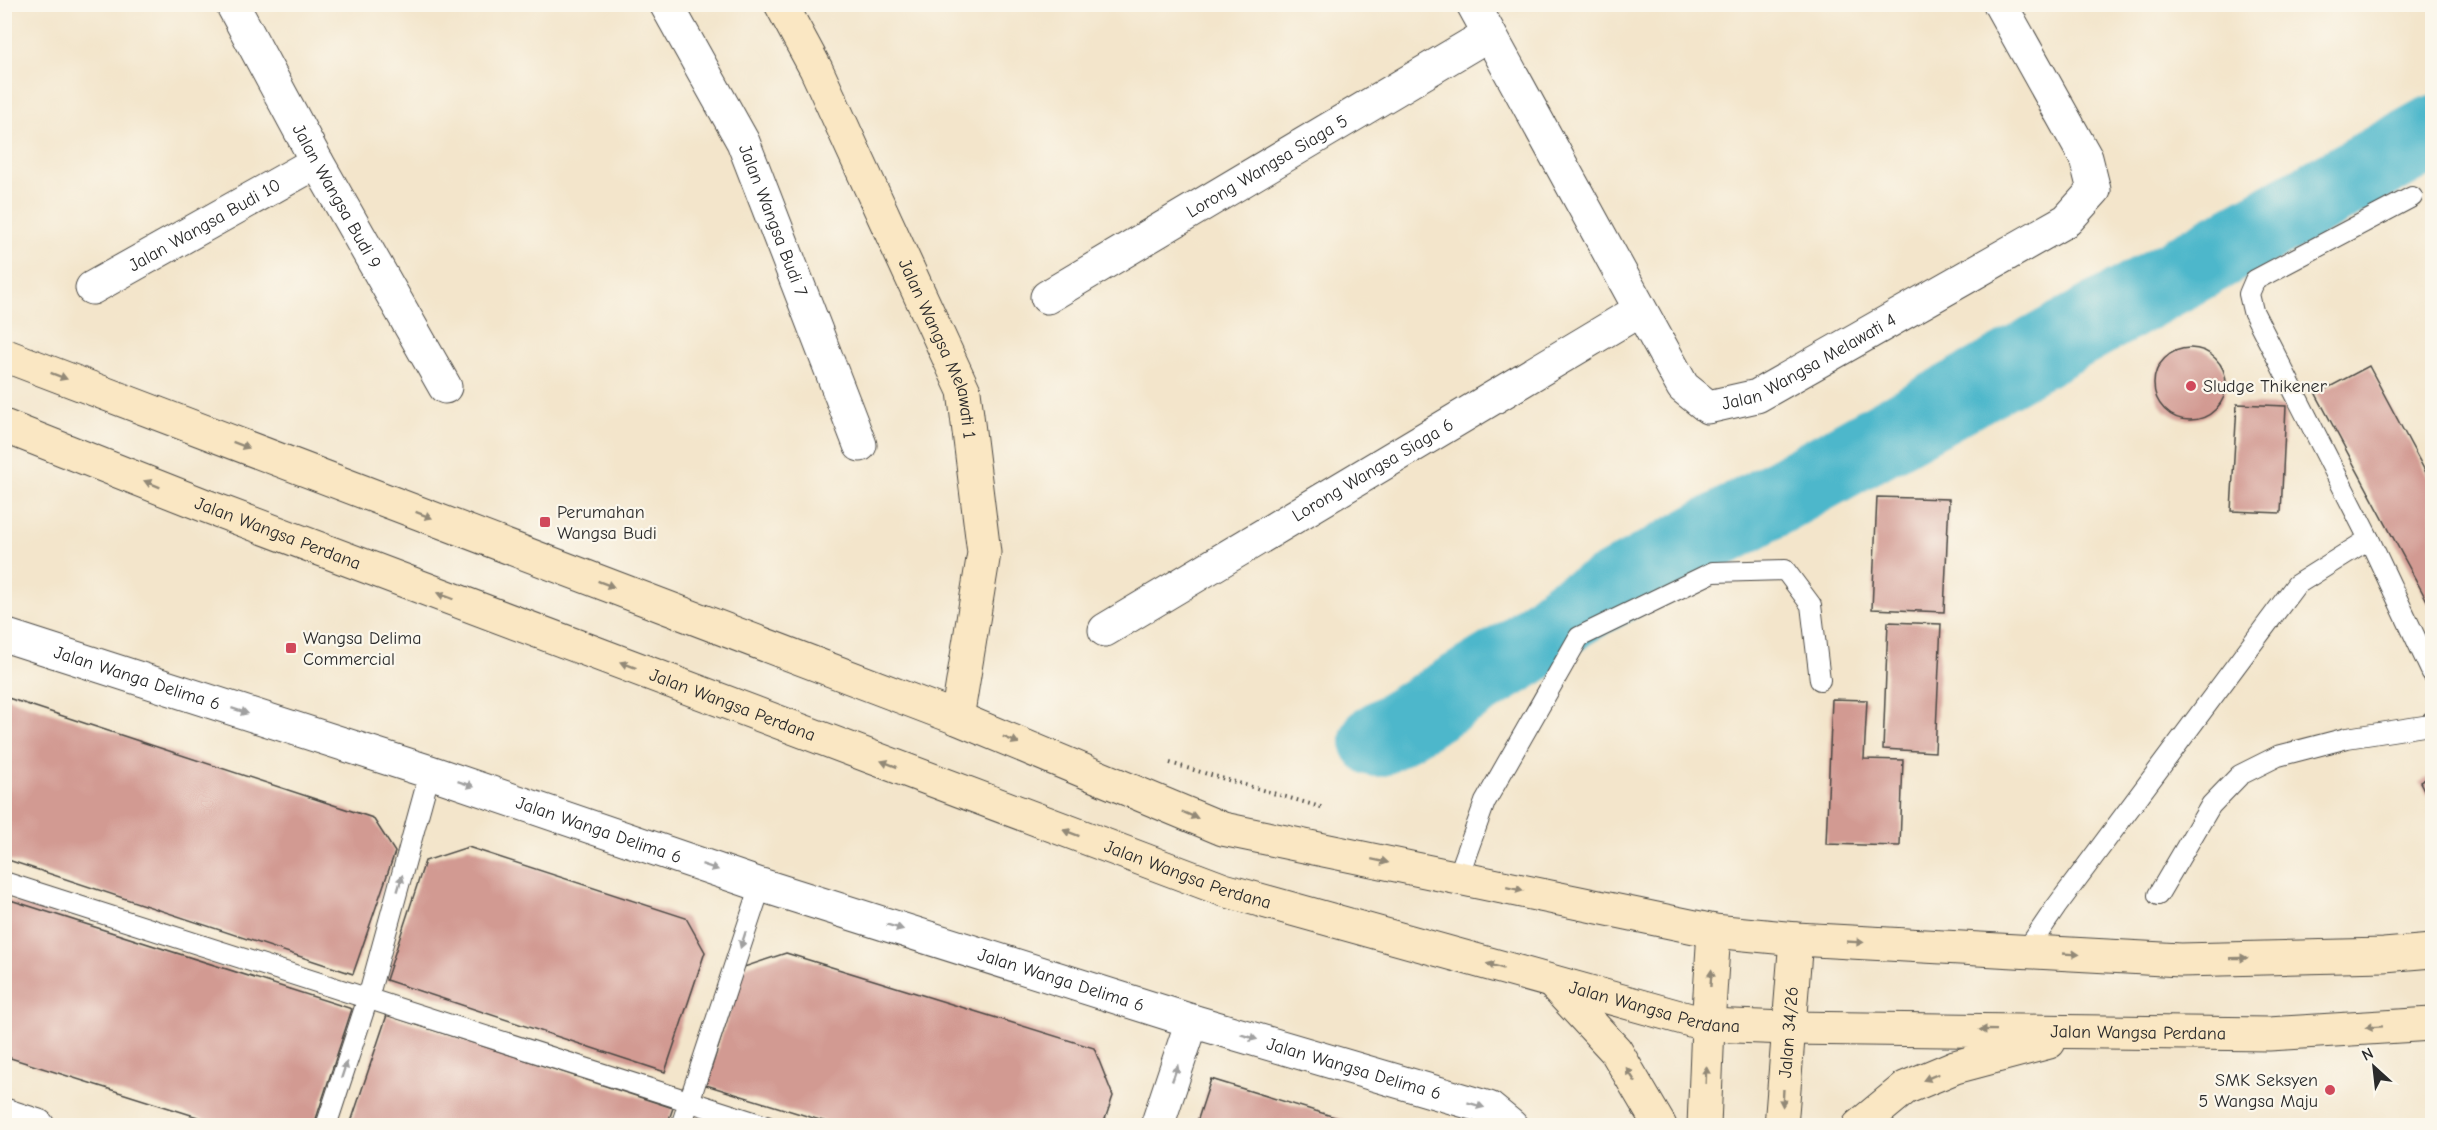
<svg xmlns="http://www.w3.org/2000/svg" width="2437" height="1130" font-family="'Comic Neue',sans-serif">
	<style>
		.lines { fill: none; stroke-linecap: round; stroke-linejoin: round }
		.river { stroke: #4eb7cb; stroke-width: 74 }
		.building { fill: #d29a92 }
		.lane-casing { stroke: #494743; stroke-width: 22 }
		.street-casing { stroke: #494743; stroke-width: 35 }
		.secondary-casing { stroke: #494743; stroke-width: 35 }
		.path { stroke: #494743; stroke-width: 4; stroke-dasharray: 1.5 4.5; stroke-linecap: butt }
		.lane { stroke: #fff; stroke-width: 20 }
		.street { stroke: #fff; stroke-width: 33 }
		.secondary { stroke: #fae7c3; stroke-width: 33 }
		.oneway { fill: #928977 }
		.oneway2 { fill: #a0a0a0 }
		.poi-dot { fill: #d1495b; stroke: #fbf7ec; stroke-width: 2 }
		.labels { text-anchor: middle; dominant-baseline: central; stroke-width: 4.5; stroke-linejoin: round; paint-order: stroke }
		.street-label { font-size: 18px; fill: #2b2b2b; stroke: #fbf7ec }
		.poi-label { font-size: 18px; fill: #2b2b2b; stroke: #fbf7ec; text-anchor: start }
	</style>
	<rect width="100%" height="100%" fill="#fbf7ec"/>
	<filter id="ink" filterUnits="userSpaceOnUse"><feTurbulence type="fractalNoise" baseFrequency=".0167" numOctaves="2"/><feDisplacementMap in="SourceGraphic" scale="12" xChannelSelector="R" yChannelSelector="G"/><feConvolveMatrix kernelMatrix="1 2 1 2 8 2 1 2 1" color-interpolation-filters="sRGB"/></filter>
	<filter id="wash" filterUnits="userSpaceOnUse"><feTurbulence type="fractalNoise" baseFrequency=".008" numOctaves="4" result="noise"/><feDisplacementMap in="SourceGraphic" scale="24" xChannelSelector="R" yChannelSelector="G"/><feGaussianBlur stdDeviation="1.35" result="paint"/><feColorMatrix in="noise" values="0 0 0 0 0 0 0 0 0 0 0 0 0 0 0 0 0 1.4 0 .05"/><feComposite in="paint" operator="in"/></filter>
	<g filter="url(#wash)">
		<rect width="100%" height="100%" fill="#f3e5cb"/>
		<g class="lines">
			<!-- river -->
			<path class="river" d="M 1377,740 L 1523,651 L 1570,613 L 2432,133"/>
		</g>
		<g id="blocks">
			<!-- building -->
			<g class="building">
				<circle cx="2190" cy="384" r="36"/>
				<path d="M 2369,366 L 2432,484 L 2432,610 L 2316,394 Z"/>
				<path d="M 2237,404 L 2286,406 L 2281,513 L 2231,511 Z"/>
				<path d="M 1877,497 L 1949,499 L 1944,612 L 1872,609 Z"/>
				<path d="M 1888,622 L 1941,624 L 1935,752 L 1883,749 Z"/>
				<path d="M 5,697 L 373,818 L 395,852 L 353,974 L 5,859 Z"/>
				<path d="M 1832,699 L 1867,700 L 1864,759 L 1903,760 L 1900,846 L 1826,844 Z"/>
				<path d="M 2432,775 L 2432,805 L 2420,782 Z"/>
				<path d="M 468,847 L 686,918 L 705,952 L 665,1072 L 386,980 L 425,861 Z"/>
				<path d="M 4,898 L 352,1009 L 314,1125 L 223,1125 L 4,1056 Z"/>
				<path d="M 786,953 L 1094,1048 L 1113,1096 L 1103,1125 L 836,1125 L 706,1085 L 744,967 Z"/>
				<path d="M 387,1015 L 673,1108 L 667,1125 L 350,1125 Z"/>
				<path d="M 1211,1079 L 1361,1125 L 1196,1125 Z"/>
			</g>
		</g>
	</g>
	<g filter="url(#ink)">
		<use href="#blocks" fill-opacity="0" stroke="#494743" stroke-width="1.5"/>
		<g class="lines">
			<defs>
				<g id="lane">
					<path d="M 2369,539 L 2432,673"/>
					<path d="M 1458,877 L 1485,802 L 1579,637 L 1713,572 L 1785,570 L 1811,605 L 1820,680"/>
					<path d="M 4,882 L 766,1126"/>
					<path d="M 2158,895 L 2211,805 L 2240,775 L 2278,756 L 2347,738 L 2430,725 L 2432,721"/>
					<path d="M 2026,951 L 2056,907 L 2296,585 L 2369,539 L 2253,311 L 2249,294 L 2255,280 L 2412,197"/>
					<path d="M 326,1126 L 368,998 L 430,772"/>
					<path d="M 681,1126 L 761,885"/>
				</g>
				<g id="street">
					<path id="s1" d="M 232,4 L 317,162 L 445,387"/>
					<path id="s2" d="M 666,4 L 743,142 L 860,445"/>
					<path id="s3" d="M 1473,4 L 1683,387 L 1708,407 L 1757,396 L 2067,220 L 2094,190 L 2086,158 L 2000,4"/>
					<path id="s4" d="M 92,288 L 317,162"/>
					<path id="s5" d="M 1047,297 L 1489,34"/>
					<path id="s6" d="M 1105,630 L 1640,310"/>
					<path id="s7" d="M 4,635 L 430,772 L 761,885 L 1192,1021 L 1489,1108 L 1511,1126"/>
					<path d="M 4,1115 L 38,1126"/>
					<path d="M 1157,1126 L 1192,1021"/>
				</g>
				<g id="secondary">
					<path id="s8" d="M 781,4 L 816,69 L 964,391 L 984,553 L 957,718"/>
					<path d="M 4,355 L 957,718 L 1223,829 L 1714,931 L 1796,939 L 2181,960 L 2384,955 L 2432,951"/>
					<path id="s9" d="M 4,426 L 206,506 L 1224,890 L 1708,1025 L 1788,1028 L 2269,1034 L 2432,1024"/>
					<path d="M 1552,982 L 1616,1051 L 1660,1126"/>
					<path d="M 1704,1126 L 1708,1025 L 1714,931"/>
					<path id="s10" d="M 1781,1126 L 1796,939"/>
					<path d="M 1859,1126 L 1905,1088 L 1955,1067 L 2049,1042"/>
				</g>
			</defs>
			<!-- lane casing -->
			<use href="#lane" class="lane-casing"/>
			<!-- street casing -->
			<use href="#street" class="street-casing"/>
			<!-- secondary casing -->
			<use href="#secondary" class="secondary-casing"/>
			<!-- path -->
			<path class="path" d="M 1170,763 L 1324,808"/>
			<!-- lane -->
			<use href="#lane" class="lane"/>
			<!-- street -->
			<use href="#street" class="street"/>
			<!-- secondary -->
			<use href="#secondary" class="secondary"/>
		</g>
		<!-- one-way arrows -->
		<defs><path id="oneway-solid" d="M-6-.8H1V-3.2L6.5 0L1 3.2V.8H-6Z" transform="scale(1.5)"/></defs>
		<g class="oneway">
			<use href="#oneway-solid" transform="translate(59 376) rotate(21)"/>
			<use href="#oneway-solid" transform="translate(241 445) rotate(21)"/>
			<use href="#oneway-solid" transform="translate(152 484) rotate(-158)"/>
			<use href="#oneway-solid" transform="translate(424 515) rotate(21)"/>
			<use href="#oneway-solid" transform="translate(606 584) rotate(21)"/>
			<use href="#oneway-solid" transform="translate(445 596) rotate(-159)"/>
			<use href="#oneway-solid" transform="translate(628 665) rotate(-159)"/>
			<use href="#oneway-solid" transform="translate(1011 740) rotate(23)"/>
			<use href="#oneway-solid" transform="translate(889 764) rotate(-159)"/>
			<use href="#oneway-solid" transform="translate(1190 815) rotate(23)"/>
			<use href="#oneway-solid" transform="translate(1071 833) rotate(-159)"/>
			<use href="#oneway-solid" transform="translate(1380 861) rotate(12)"/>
			<use href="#oneway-solid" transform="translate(1515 889) rotate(12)"/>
			<use href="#oneway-solid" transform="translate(1855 942) rotate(3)"/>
			<use href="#oneway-solid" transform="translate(2071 954) rotate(3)"/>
			<use href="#oneway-solid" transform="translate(2239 958) rotate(-1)"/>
			<use href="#oneway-solid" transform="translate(1495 966) rotate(-164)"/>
			<use href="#oneway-solid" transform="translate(1711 978) rotate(-86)"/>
			<use href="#oneway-solid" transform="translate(2374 1027) rotate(176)"/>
			<use href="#oneway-solid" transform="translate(1988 1030) rotate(-179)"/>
			<use href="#oneway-solid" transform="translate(1631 1075) rotate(-123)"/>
			<use href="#oneway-solid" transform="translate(1706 1075) rotate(-88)"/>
			<use href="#oneway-solid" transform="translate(1931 1077) rotate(157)"/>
			<use href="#oneway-solid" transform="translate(1783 1098) rotate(93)"/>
		</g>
		<g class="oneway2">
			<use href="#oneway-solid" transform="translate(240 711) rotate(18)"/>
			<use href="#oneway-solid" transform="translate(466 784) rotate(19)"/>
			<use href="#oneway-solid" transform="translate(710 867) rotate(19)"/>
			<use href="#oneway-solid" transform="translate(400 883) rotate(-74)"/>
			<use href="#oneway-solid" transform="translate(895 927) rotate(17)"/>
			<use href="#oneway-solid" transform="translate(743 940) rotate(108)"/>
			<use href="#oneway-solid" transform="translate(1249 1037) rotate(17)"/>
			<use href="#oneway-solid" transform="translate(344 1070) rotate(-72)"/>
			<use href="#oneway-solid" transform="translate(1175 1073) rotate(-71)"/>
			<use href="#oneway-solid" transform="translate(1476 1105) rotate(17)"/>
		</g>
	</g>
	<!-- markers -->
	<g class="poi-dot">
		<circle cx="2191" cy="386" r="6"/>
		<rect x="539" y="516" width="12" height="12" rx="3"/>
		<rect x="285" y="642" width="12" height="12" rx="3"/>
		<circle cx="2330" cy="1090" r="6"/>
	</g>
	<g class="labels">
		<!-- street labels -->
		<g class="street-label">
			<text stroke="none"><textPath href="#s5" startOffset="256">Lorong Wangsa Siaga 5</textPath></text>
			<text stroke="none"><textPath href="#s1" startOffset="219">Jalan Wangsa Budi 9</textPath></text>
			<text stroke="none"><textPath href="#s2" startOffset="242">Jalan Wangsa Budi 7</textPath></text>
			<text stroke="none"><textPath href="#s4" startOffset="129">Jalan Wangsa Budi 10</textPath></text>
			<text stroke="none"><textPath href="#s8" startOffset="380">Jalan Wangsa Melawati 1</textPath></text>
			<text stroke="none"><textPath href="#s3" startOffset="580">Jalan Wangsa Melawati 4</textPath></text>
			<text stroke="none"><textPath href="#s6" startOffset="312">Lorong Wangsa Siaga 6</textPath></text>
			<text stroke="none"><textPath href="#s9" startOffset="294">Jalan Wangsa Perdana</textPath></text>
			<text stroke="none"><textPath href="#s7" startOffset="140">Jalan Wanga Delima 6</textPath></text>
			<text stroke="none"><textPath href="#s9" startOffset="780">Jalan Wangsa Perdana</textPath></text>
			<text stroke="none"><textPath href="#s7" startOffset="626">Jalan Wanga Delima 6</textPath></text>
			<text stroke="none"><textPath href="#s9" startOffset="1266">Jalan Wangsa Perdana</textPath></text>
			<text stroke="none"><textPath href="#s7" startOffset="1112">Jalan Wanga Delima 6</textPath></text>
			<text stroke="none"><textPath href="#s9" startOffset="1752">Jalan Wangsa Perdana</textPath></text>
			<text stroke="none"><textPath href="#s10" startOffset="94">Jalan 34/26</textPath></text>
			<text stroke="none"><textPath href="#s9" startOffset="2238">Jalan Wangsa Perdana</textPath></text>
			<text stroke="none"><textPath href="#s7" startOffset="1418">Jalan Wangsa Delima 6</textPath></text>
		</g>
		<!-- poi labels -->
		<g class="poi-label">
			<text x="2203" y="386">Sludge Thikener</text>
			<text x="557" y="512">Perumahan<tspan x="557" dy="21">Wangsa Budi</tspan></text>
			<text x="303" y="638">Wangsa Delima<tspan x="303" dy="21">Commercial</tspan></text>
			<text x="2318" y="1080" text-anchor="end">SMK Seksyen<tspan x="2318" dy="21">5 Wangsa Maju</tspan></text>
		</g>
	</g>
	<!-- margin -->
	<rect width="2437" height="1130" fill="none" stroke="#fbf7ec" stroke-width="24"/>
	<!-- north arrow -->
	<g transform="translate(2374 1067) rotate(333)" stroke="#fbf7ec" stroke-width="4.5" paint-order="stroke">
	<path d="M0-4.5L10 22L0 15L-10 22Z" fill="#2b2b2b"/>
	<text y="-9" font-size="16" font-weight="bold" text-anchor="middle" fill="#2b2b2b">N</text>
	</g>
</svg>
